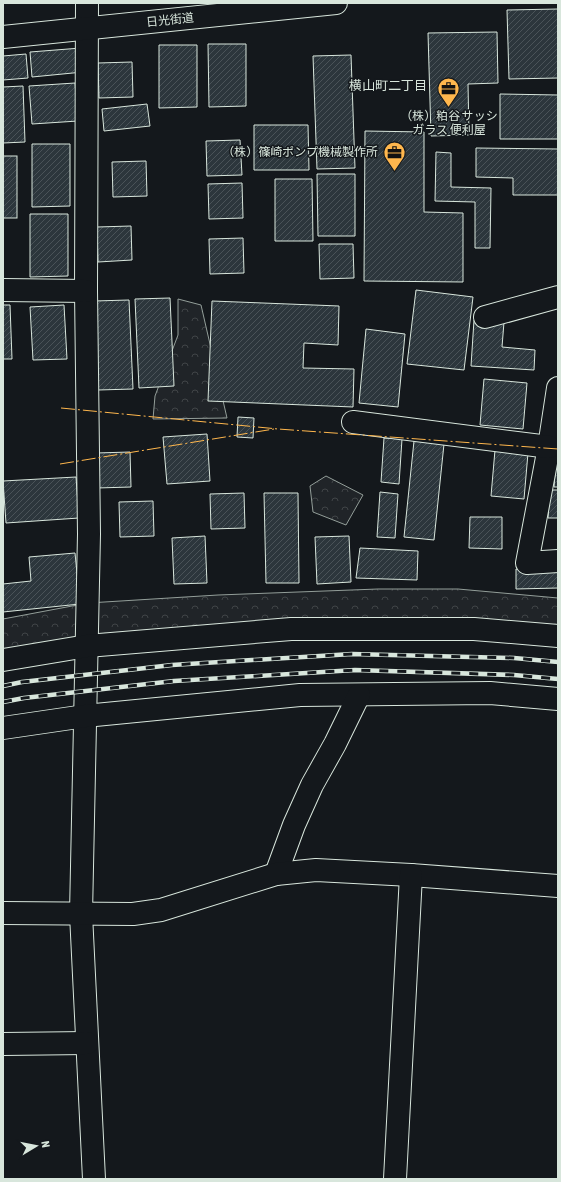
<svg xmlns="http://www.w3.org/2000/svg" width="561" height="1182" font-family="'Asap Condensed','Noto Sans JP',sans-serif">
	<style>
		.forest { fill: url(#forest-crowns); stroke: #939e99 }
		.building { fill: url(#building-hatch); stroke: #d8e6dc }
		.lines { fill: none; stroke-linecap: round; stroke-linejoin: round }
		.minor-casing { stroke: #d8e6dc; stroke-width: 24 }
		.major-casing { stroke: #d8e6dc; stroke-width: 24 }
		.minor { stroke: #14181c; stroke-width: 22 }
		.major { stroke: #14181c; stroke-width: 22 }
		.rail-casing { stroke: #d8e6dc; stroke-width: 4.5 }
		.rail { stroke: #14181c; stroke-width: 3; stroke-dasharray: 9; stroke-linecap: butt }
		.power { stroke: #ffb74d; stroke-width: 1; stroke-dasharray: 14 3 2 3; stroke-linecap: butt }
		.labels { text-anchor: middle; dominant-baseline: central; stroke-width: 3; stroke-linejoin: round; paint-order: stroke }
		.street-label { font-size: 12px; fill: #d8e6dc; stroke: #14181c }
		.poi-label { font-size: 12px; fill: #d8e6dc; stroke: #14181c }
		.neighbourhood-label { font-size: 13px; fill: #d8e6dc; stroke: #14181c }
	</style>
	<defs>
		<pattern id="forest-crowns" width="20" height="18" patternUnits="userSpaceOnUse"><rect width="20" height="18" fill="#202428"/><path d="M2 6a3 3 0 1 1 6 0M12 15a3 3 0 1 1 6 0" fill="none" stroke="#404447"/></pattern>
		<pattern id="building-hatch" width="6" height="6" patternUnits="userSpaceOnUse"><rect width="6" height="6" fill="#2c363c"/><path d="M-1 1l2-2M0 6l6-6M5 7l2-2" fill="none" stroke="#4a5358"/></pattern>
	</defs>
	<rect width="100%" height="100%" fill="#14181c"/>
	<!-- forest -->
	<g class="forest">
		<path d="M 178,299 L 201,305 L 227,418 L 153,419 L 155,396 L 178,335 Z"/>
		<path d="M 326,476 L 363,495 L 346,525 L 313,512 L 310,486 Z"/>
		<path d="M 378,589 L 458,589 L 558,598 L 558,636 L 398,628 L 3,660 L 3,619 L 88,603 L 218,595 Z"/>
	</g>
	<!-- building -->
	<g class="building">
		<path d="M 558,9 L 558,78 L 509,79 L 507,10 Z"/>
		<path d="M 497,32 L 498,83 L 468,84 L 469,135 L 431,136 L 428,33 Z"/>
		<path d="M 208,44 L 246,44 L 246,106 L 209,107 Z"/>
		<path d="M 159,45 L 197,45 L 197,107 L 159,108 Z"/>
		<path d="M 81,48 L 83,72 L 32,77 L 30,52 Z"/>
		<path d="M 26,54 L 28,78 L 3,80 L 3,56 Z"/>
		<path d="M 351,55 L 355,168 L 317,169 L 313,56 Z"/>
		<path d="M 132,62 L 133,97 L 99,98 L 98,63 Z"/>
		<path d="M 75,83 L 78,121 L 32,124 L 29,86 Z"/>
		<path d="M 23,86 L 25,142 L 3,143 L 3,87 Z"/>
		<path d="M 500,94 L 558,95 L 558,139 L 500,139 Z"/>
		<path d="M 147,104 L 150,126 L 104,131 L 102,109 Z"/>
		<path d="M 254,125 L 308,125 L 309,170 L 254,170 Z"/>
		<path d="M 365,131 L 424,132 L 424,212 L 463,213 L 463,282 L 364,281 Z"/>
		<path d="M 240,140 L 242,175 L 207,176 L 206,141 Z"/>
		<path d="M 32,144 L 70,144 L 70,206 L 32,207 Z"/>
		<path d="M 476,148 L 558,149 L 558,195 L 513,195 L 513,178 L 476,177 Z"/>
		<path d="M 436,152 L 451,153 L 451,187 L 491,188 L 490,248 L 475,248 L 475,202 L 435,201 Z"/>
		<rect x="3" y="156" width="14" height="62"/>
		<path d="M 146,161 L 147,196 L 113,197 L 112,162 Z"/>
		<path d="M 317,174 L 355,174 L 355,236 L 318,236 Z"/>
		<path d="M 275,179 L 312,179 L 313,241 L 275,241 Z"/>
		<path d="M 242,183 L 243,218 L 209,219 L 208,184 Z"/>
		<path d="M 30,214 L 68,214 L 68,276 L 30,277 Z"/>
		<path d="M 131,226 L 132,260 L 98,262 L 97,227 Z"/>
		<path d="M 243,238 L 244,273 L 210,274 L 209,239 Z"/>
		<path d="M 319,244 L 353,244 L 354,278 L 320,279 Z"/>
		<path d="M 416,290 L 473,297 L 464,370 L 407,364 Z"/>
		<path d="M 170,298 L 174,386 L 139,388 L 135,299 Z"/>
		<path d="M 129,300 L 133,389 L 98,390 L 94,301 Z"/>
		<path d="M 212,301 L 339,306 L 338,345 L 304,343 L 303,368 L 354,369 L 353,407 L 208,401 Z"/>
		<path d="M 3,305 L 10,305 L 12,359 L 3,359 Z"/>
		<path d="M 64,305 L 67,359 L 33,360 L 30,307 Z"/>
		<path d="M 474,320 L 504,322 L 502,347 L 535,350 L 534,370 L 471,366 Z"/>
		<path d="M 366,329 L 405,334 L 398,407 L 359,403 Z"/>
		<path d="M 484,379 L 527,383 L 523,429 L 480,425 Z"/>
		<path d="M 238,417 L 254,418 L 253,438 L 237,437 Z"/>
		<path d="M 207,434 L 210,481 L 167,484 L 163,437 Z"/>
		<path d="M 384,438 L 402,439 L 399,484 L 381,482 Z"/>
		<path d="M 414,441 L 444,444 L 434,540 L 404,537 Z"/>
		<path d="M 495,450 L 528,453 L 524,499 L 491,496 Z"/>
		<path d="M 130,452 L 131,487 L 97,488 L 96,453 Z"/>
		<path d="M 556,459 L 558,459 L 558,487 L 554,487 Z"/>
		<path d="M 76,477 L 79,518 L 6,523 L 3,481 Z"/>
		<path d="M 550,490 L 558,490 L 558,518 L 548,518 Z"/>
		<path d="M 380,492 L 398,494 L 395,538 L 377,537 Z"/>
		<path d="M 244,493 L 245,528 L 211,529 L 210,494 Z"/>
		<path d="M 264,493 L 298,493 L 299,583 L 266,583 Z"/>
		<path d="M 153,501 L 154,536 L 120,537 L 119,502 Z"/>
		<path d="M 470,517 L 502,517 L 502,549 L 469,548 Z"/>
		<path d="M 205,536 L 207,583 L 174,584 L 172,538 Z"/>
		<path d="M 349,536 L 351,582 L 317,584 L 315,537 Z"/>
		<path d="M 360,548 L 418,551 L 417,580 L 356,578 Z"/>
		<path d="M 75,553 L 80,604 L 3,612 L 3,584 L 31,581 L 29,557 Z"/>
		<path d="M 558,568 L 558,588 L 516,589 L 516,569 Z"/>
	</g>
	<g class="lines">
		<defs>
			<g id="minor">
				<path d="M 87,3 L 86,291 L 89,534 L 81,914 L 94,1179"/>
				<path d="M 3,290 L 86,291"/>
				<path d="M 485,317 L 558,297"/>
				<path d="M 558,388 L 549,447 L 527,563 L 558,561"/>
				<path d="M 353,422 L 549,447"/>
				<path d="M 3,660 L 87,646 L 291,629 L 474,629 L 558,636"/>
				<path d="M 3,728 L 85,716 L 300,695 L 490,693 L 558,699"/>
				<path d="M 276,874 L 294,825 L 312,785 L 335,744 L 359,695"/>
				<path d="M 3,913 L 133,914 L 161,910 L 276,874 L 316,870 L 411,875 L 558,886"/>
				<path d="M 3,1044 L 87,1043"/>
				<path d="M 395,1179 L 411,875"/>
			</g>
			<path id="major" d="M 3,37 L 336,3"/>
		</defs>
		<!-- minor casing -->
		<use href="#minor" class="minor-casing"/>
		<!-- major casing -->
		<use href="#major" class="major-casing"/>
		<!-- minor -->
		<use href="#minor" class="minor"/>
		<!-- major -->
		<use href="#major" class="major"/>
		<defs>
			<g id="rail">
				<path d="M 3,686 L 22,682 L 172,665 L 352,654 L 514,658 L 558,662"/>
				<path d="M 3,702 L 24,698 L 174,681 L 355,670 L 514,675 L 558,679"/>
			</g>
		</defs>
		<!-- rail casing -->
		<use href="#rail" class="rail-casing"/>
		<!-- rail -->
		<use href="#rail" class="rail"/>
		<!-- power -->
		<g class="power">
			<path d="M 61,408 L 278,429 L 558,449"/>
			<path d="M 60,464 L 274,429"/>
		</g>
	</g>
	<!-- icons -->
	<defs>
		<symbol id="office-pin" viewBox="-11 -11 22 30"><path d="M0 17L-7.5 6A9.5 9.5 0 1 1 7.5 6Z" fill="#ffb74d" stroke="#14181c"/><path d="M-6-3h4V-5.5h4V-3h4V5H-6ZM-1-4.5V-3h2v-1.5ZM-6 0V1H6V0Z" fill="#111"/></symbol>
	</defs>
	<g fill-rule="evenodd">
		<use href="#office-pin" x="436" y="76" width="25" height="34"/>
		<use href="#office-pin" x="382" y="140" width="25" height="34"/>
	</g>
	<g class="labels">
		<!-- street labels -->
		<g class="street-label">
			<text transform="translate(170 20) rotate(-6)">日光街道</text>
		</g>
		<!-- poi labels -->
		<g class="poi-label">
			<text x="449" y="116">（株）粕谷 サッシ<tspan x="449" dy="14">ガラス 便利屋</tspan></text>
			<text x="378" y="152" text-anchor="end">（株）篠崎ポンプ機械製作所</text>
		</g>
		<!-- neighbourhood labels -->
		<g class="neighbourhood-label">
			<text x="388" y="85">横山町二丁目</text>
		</g>
	</g>
	<!-- border -->
	<rect width="561" height="1182" fill="none" stroke="#d8e6dc" stroke-width="8"/>
	<!-- north arrow -->
	<g transform="translate(36 1146) rotate(80)" stroke="#14181c" stroke-width="3" paint-order="stroke">
	<path d="M0-3L7 15L0 10L-7 15Z" fill="#d8e6dc"/>
	<text y="-6" font-size="11" font-weight="bold" text-anchor="middle" fill="#d8e6dc">N</text>
	</g>
</svg>
